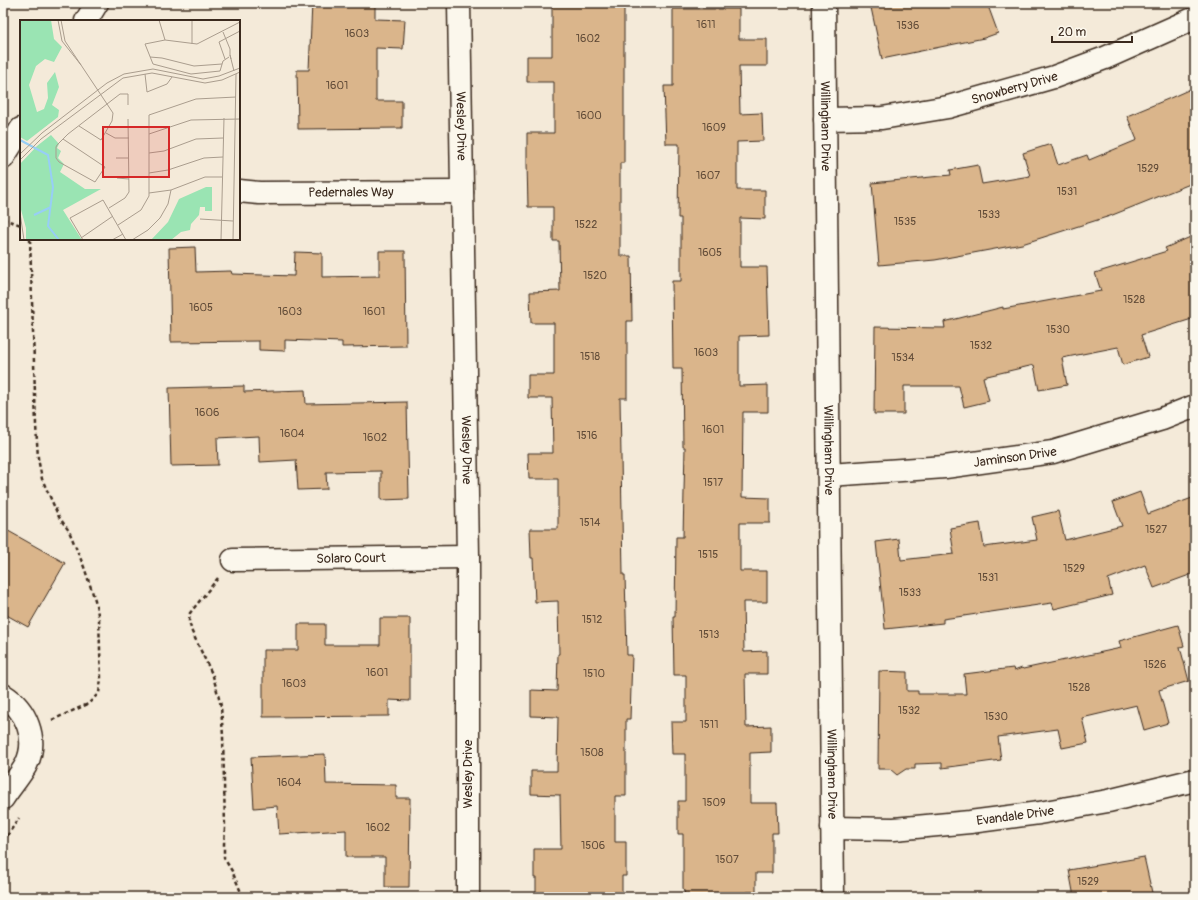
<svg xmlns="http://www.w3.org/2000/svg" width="1198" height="900" font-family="Pangolin,sans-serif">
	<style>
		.building { fill: #dab58b; stroke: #3b2a1e }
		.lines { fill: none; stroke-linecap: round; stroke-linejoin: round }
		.minor-casing { stroke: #3b2a1e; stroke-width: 25 }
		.path { stroke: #3b2a1e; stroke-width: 2.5; stroke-dasharray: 4 3; stroke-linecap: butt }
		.minor { stroke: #fbf7ec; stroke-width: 22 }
		.labels { text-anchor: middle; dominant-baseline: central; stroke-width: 4; stroke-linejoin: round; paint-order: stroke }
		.number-label { font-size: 11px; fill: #634d39 }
		.street-label { font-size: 13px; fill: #3b2a1e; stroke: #fbf7ec }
		.inset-river { fill: none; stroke: #97cef6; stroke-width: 2 }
		.inset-road { fill: none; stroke: #aa9d8e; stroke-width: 1 }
		.view { fill: #d62828; fill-opacity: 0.15; stroke: #d62828; stroke-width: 2 }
		.inset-edge { fill: none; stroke: #3b2a1e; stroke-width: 2 }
	</style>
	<rect width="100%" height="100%" fill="#f4ead9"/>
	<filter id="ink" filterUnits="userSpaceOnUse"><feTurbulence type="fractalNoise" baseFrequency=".025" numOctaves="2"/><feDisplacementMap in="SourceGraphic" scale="8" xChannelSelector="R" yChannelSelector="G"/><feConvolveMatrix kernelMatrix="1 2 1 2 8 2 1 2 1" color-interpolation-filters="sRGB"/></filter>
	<g filter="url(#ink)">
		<!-- building -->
		<g class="building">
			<path d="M 312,3 L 375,3 L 375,19 L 405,20 L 403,49 L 376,48 L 376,101 L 402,101 L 402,128 L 298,129 L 297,70 L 309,70 Z"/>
			<path d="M 552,3 L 624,3 L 624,163 L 620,163 L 620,256 L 631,256 L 632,321 L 627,321 L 627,398 L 620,398 L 623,575 L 625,575 L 627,655 L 632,655 L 630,719 L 626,719 L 626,796 L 615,796 L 615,842 L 626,842 L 626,876 L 622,876 L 622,897 L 536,897 L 536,878 L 534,878 L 534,849 L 561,849 L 560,795 L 531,794 L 531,771 L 557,771 L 558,717 L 531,716 L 531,690 L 557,691 L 558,654 L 559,654 L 558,601 L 535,602 L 533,558 L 531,558 L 530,529 L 558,529 L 558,479 L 529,479 L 528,453 L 553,453 L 552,398 L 528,398 L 528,375 L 554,375 L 554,323 L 531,323 L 530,292 L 560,291 L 559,241 L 553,241 L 553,207 L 528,207 L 527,163 L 527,133 L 554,133 L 554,82 L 527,82 L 527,56 L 552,56 Z"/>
			<path d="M 870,3 L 987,3 L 998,33 L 984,38 L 882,59 Z"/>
			<path d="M 673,9 L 739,9 L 739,39 L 767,39 L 767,66 L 739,66 L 740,114 L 762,113 L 763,141 L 737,142 L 737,190 L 765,190 L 765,219 L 740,218 L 740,267 L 767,267 L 769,335 L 739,336 L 739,386 L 768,385 L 768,412 L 743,412 L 742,497 L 770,498 L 770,523 L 740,523 L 740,571 L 767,571 L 767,602 L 743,602 L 744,652 L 767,651 L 767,674 L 745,674 L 746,727 L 771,726 L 771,752 L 750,753 L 750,803 L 777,803 L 778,833 L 772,833 L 772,873 L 756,873 L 756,892 L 747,892 L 747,897 L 686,897 L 683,888 L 683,834 L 678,834 L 678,801 L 685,801 L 685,754 L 672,754 L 671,722 L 686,722 L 686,675 L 674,675 L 673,617 L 675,617 L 676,537 L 683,537 L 685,447 L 683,447 L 682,369 L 673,369 L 672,281 L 681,281 L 681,218 L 678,218 L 679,144 L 666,144 L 664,86 L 673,86 Z"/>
			<path d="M 1195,87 L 1195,182 L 1110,216 L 1022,244 L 935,260 L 879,265 L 872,183 L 951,175 L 950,170 L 978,165 L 982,184 L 1030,176 L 1023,153 L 1051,144 L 1058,165 L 1087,155 L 1089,160 L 1137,140 L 1127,116 L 1168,99 Z"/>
			<path d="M 1195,235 L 1195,318 L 1141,335 L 1148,357 L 1123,365 L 1118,347 L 1062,358 L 1067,385 L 1039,390 L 1034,365 L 983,377 L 989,401 L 964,407 L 959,386 L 904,386 L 904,414 L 874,414 L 875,327 L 945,328 L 944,322 L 1003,307 L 1003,309 L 1101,291 L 1095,273 L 1167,251 L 1165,248 Z"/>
			<path d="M 195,247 L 196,272 L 231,271 L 232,274 L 294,276 L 295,252 L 322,253 L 322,277 L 379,276 L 379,251 L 405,251 L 406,346 L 342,347 L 342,342 L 285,340 L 285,351 L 259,350 L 259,341 L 171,342 L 169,248 Z"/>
			<path d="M 244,386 L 244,392 L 305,390 L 306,404 L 407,402 L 409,499 L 381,500 L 381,471 L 326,472 L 327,489 L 298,490 L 296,460 L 260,462 L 259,436 L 217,438 L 218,465 L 171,466 L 169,388 Z"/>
			<path d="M 1140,492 L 1148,514 L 1195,497 L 1195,573 L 1154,588 L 1145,565 L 1108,579 L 1112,595 L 1054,609 L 1052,603 L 943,619 L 943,623 L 885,629 L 876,542 L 899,539 L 901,560 L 954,554 L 950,528 L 980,523 L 984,547 L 1037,540 L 1032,517 L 1058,511 L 1065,540 L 1122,526 L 1113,502 Z"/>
			<path d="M 3,528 L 65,563 L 28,627 L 3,613 Z"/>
			<path d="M 380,618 L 410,618 L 410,701 L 389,700 L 389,716 L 263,717 L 263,650 L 298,650 L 298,624 L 325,624 L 325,645 L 380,645 Z"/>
			<path d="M 1178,625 L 1184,646 L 1180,647 L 1189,681 L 1159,690 L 1168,723 L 1144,730 L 1137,705 L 1082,718 L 1088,743 L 1062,748 L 1058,729 L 998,737 L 1001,760 L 942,768 L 942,763 L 915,764 L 915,769 L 906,769 L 897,775 L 890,769 L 878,769 L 879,671 L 907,672 L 907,691 L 918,691 L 918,694 L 966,694 L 964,674 L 1013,668 L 1014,671 L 1022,668 L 1023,669 L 1121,648 L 1119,641 Z"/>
			<path d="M 325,754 L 326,784 L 396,785 L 396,798 L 410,798 L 409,887 L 385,887 L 385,857 L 346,857 L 346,830 L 279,834 L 277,806 L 254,808 L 251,757 Z"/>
			<path d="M 1144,857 L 1153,897 L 1074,897 L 1069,870 Z"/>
		</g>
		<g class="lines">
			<defs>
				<g id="minor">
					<path id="s1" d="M 459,3 L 468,557 L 468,897"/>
					<path id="s2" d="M 824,3 L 833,897"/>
					<path d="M 86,21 L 97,3"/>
					<path id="s3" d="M 825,119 L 882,118 L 948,107 L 1054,77 L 1105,58 L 1195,18"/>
					<path d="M 3,158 L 21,129"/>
					<path id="s4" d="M 239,191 L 259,193 L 462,192"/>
					<path id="s5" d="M 829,475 L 945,467 L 1053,452 L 1162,419 L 1195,406"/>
					<path id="s6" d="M 233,560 L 468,557"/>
					<path d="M 3,695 C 26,709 39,739 26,765 C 20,776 10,787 3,798"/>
					<path id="s7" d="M 832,828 L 894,829 L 970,822 L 1039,813 L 1108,801 L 1195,780"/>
				</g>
			</defs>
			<!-- minor casing -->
			<use href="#minor" class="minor-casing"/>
			<!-- path -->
			<g class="path">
				<path d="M 3,219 L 21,225"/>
				<path d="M 30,239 L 36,425 L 38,458 L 42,479 L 59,517 L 69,531 L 84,567 L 95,600 L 99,619 L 101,679 L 99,693 L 88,704 L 52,720"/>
				<path d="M 218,578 L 190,613 L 189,621 L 192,632 L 213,676 L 221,706 L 223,736 L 225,828 L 224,844 L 224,858 L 232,871 L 243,897"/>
				<path d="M 3,842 L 19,818"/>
			</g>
			<!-- minor -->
			<use href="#minor" class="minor"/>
		</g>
	</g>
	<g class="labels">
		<!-- number labels -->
		<g class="number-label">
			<text x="706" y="24">1611</text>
			<text x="908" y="25">1536</text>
			<text x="357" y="33">1603</text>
			<text x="588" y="38">1602</text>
			<text x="337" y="85">1601</text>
			<text x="589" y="115">1600</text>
			<text x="714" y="127">1609</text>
			<text x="1148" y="168">1529</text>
			<text x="708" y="175">1607</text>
			<text x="1067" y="191">1531</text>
			<text x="989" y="214">1533</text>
			<text x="905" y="221">1535</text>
			<text x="586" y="224">1522</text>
			<text x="710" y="252">1605</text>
			<text x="595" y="275">1520</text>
			<text x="1134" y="299">1528</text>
			<text x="201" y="307">1605</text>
			<text x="290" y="311">1603</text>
			<text x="374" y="311">1601</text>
			<text x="1058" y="329">1530</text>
			<text x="981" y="345">1532</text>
			<text x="706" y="352">1603</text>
			<text x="590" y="356">1518</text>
			<text x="903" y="357">1534</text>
			<text x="207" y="412">1606</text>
			<text x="713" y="429">1601</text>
			<text x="292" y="433">1604</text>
			<text x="587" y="435">1516</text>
			<text x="375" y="437">1602</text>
			<text x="713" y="482">1517</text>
			<text x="590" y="522">1514</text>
			<text x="1156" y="529">1527</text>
			<text x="708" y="554">1515</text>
			<text x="1074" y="568">1529</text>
			<text x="988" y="577">1531</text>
			<text x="910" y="592">1533</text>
			<text x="592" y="619">1512</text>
			<text x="709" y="634">1513</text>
			<text x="1155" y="664">1526</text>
			<text x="377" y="672">1601</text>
			<text x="594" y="673">1510</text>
			<text x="294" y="683">1603</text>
			<text x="1079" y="687">1528</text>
			<text x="909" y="710">1532</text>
			<text x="996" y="716">1530</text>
			<text x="709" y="724">1511</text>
			<text x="592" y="752">1508</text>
			<text x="289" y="782">1604</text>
			<text x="714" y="802">1509</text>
			<text x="378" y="827">1602</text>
			<text x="593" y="845">1506</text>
			<text x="727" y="859">1507</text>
			<text x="1088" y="881">1529</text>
		</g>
		<!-- street labels -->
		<g class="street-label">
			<text stroke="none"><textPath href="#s3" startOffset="193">Snowberry Drive</textPath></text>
			<text stroke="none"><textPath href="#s1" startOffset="123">Wesley Drive</textPath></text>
			<text stroke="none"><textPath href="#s2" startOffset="123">Willingham Drive</textPath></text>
			<text stroke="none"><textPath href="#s4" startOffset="112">Pedernales Way</textPath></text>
			<text stroke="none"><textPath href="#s1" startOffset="447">Wesley Drive</textPath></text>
			<text stroke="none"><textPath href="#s2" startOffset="447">Willingham Drive</textPath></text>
			<text stroke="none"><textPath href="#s5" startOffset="187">Jaminson Drive</textPath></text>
			<text stroke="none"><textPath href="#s6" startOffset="118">Solaro Court</textPath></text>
			<text transform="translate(468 774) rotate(-90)">Wesley Drive</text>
			<text stroke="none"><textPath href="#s2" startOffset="771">Willingham Drive</textPath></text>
			<text stroke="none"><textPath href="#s7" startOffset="184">Evandale Drive</textPath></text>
		</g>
	</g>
	<!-- overview -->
	<g transform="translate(20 20)">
		<rect width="220" height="220" fill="#f4ead9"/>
		<path d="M 0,0 L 31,0 L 34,19 L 42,27 L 34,42 L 25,39 L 16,46 L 9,65 L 17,92 L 24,89 L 28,78 L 27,63 L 35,52 L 39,67 L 32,85 L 39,90 L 38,97 L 7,121 L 0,117 ZM 31,115 L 39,124 L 37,128 L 41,131 L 38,138 L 44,144 L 40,152 L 65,169 L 81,169 L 43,190 L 62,220 L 6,220 L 6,208 L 0,186 L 0,144 L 17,126 ZM 186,167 L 192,167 L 192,191 L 185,191 L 185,187 L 180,187 L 179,195 L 171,204 L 170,210 L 161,212 L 151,220 L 131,220 L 148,202 L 159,179 Z" fill="#9ae4b3"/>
		<path class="inset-river" d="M 0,120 L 28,135 L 33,167 L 28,206 L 39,220M 14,195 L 31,187"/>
		<path class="inset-road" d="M 38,0 L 42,21 L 61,45 L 45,21 L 41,0M 139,0 L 145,20M 172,0 L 172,24M 203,12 L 210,29 L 210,35M 130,37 L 142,38 L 174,46 L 202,44M 209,37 L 203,41 L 200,51 L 171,54 L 133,44 L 125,24 L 145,20 L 177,24 L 220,2M 205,39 L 199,22 L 220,11M 211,39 L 210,35 L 214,51M 125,54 L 127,72 L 147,64 L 152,57M 59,106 L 81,120 L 92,101 L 93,93 L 61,45M 86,113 L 95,118 L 109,118M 129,114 L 171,100 L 220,99M 43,119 L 85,147 L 75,162 L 39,142 L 36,138 L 36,127 L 37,125 L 48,114 L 100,74 L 108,74 L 108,85M 129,133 L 144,131 L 176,119 L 203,118M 0,134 L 22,113 L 87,63 L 104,54 L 133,49 L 183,59 L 199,56 L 220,48M 96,138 L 109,138M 0,140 L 21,119 L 103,58 L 132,53 L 185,63 L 202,60 L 220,52M 129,153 L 148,150 L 184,138 L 203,137M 97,158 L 109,159M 129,173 L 151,170 L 185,157 L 202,157M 89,188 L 105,178 L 109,172 L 108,99M 0,193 L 4,220M 180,199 L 213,201M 98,205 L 121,190 L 129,176 L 129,95 L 176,79 L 216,77M 61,218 L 93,196M 63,220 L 50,198 L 83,180 L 106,220M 92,220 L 103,214M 112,220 L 128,210 L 140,198 L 148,184 L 151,170M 201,220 L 204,98M 213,220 L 216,54"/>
		<path class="view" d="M 83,107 L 149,107 L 149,157 L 83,157 Z"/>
		<rect width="220" height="220" class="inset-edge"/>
	</g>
	<!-- margin -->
	<rect width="1198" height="900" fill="none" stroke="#fbf7ec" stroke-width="16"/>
	<rect x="8" y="8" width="1182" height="884" fill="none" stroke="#3b2a1e" stroke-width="1.5" filter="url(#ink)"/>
	<!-- scale -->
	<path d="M1052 36v6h80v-6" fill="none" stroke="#3b2a1e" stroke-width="2"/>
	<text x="1058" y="36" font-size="12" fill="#3b2a1e" stroke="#fbf7ec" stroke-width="3" paint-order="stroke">20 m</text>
</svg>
